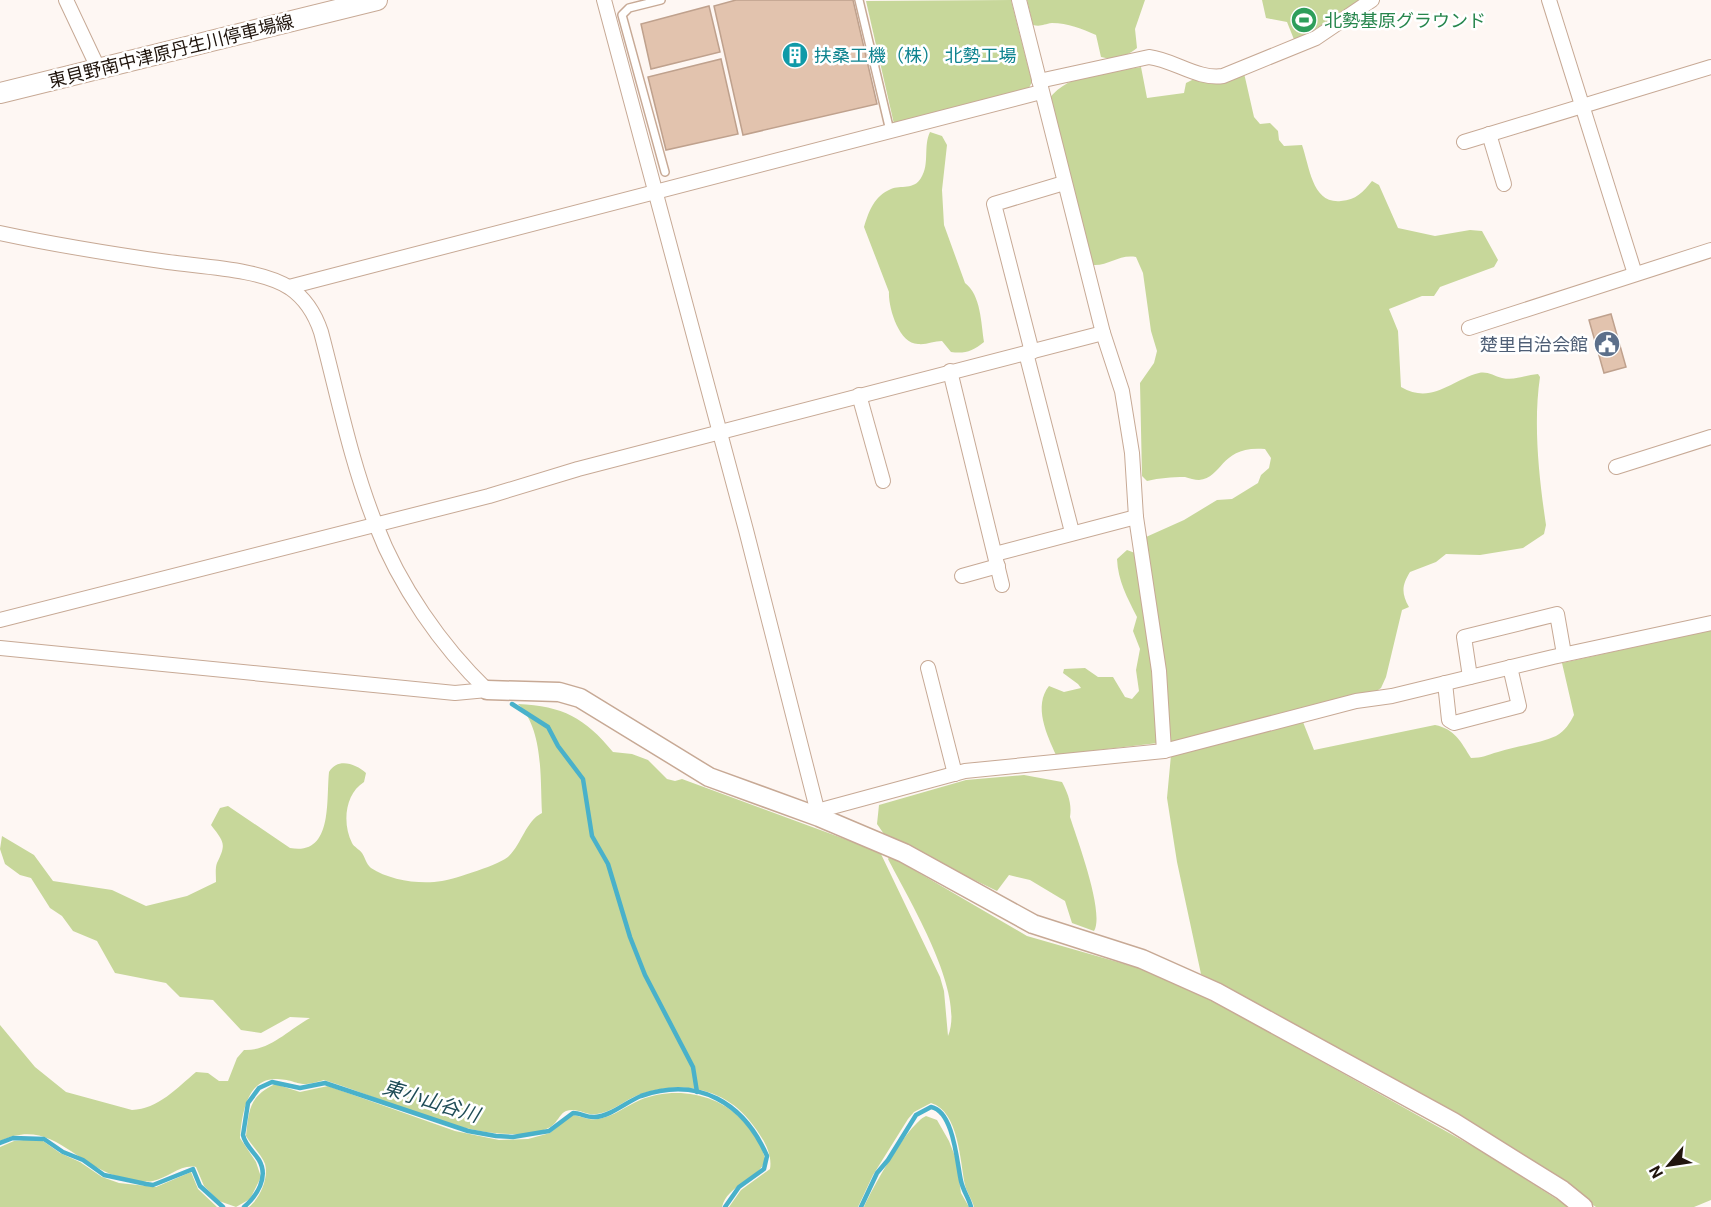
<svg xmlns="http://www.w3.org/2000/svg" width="1711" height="1207" font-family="Roboto,'Noto Sans JP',sans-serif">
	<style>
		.green { fill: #c7d79a }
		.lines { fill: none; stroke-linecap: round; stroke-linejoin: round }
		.stream { stroke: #49b1ca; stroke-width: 4.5 }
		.building { fill: #e2c3ae; stroke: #bfa18d; stroke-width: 1.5 }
		.service-casing { stroke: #c7a995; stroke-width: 10 }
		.minor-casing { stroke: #c7a995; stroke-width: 16 }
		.tertiary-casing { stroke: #c7a995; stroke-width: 21 }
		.secondary-casing { stroke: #c7a995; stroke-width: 22 }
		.service { stroke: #fff; stroke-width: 7 }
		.minor { stroke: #fff; stroke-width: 14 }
		.tertiary { stroke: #fff; stroke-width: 18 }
		.secondary { stroke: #fff; stroke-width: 20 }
		.labels { text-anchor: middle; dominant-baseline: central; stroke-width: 5; stroke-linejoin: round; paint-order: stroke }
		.leisure-label { font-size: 18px; fill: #27864d; stroke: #fff; text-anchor: start }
		.street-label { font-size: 18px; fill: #20150d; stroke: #fff }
		.culture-label { font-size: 18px; fill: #0d838f; stroke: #fff; text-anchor: start }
		.service-label { font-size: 18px; fill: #4e5e75; stroke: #fff; text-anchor: end }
		.water-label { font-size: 20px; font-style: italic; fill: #1f4c57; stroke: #fff }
	</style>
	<rect width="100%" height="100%" fill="#fef7f3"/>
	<!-- green -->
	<g class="green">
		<path d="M 1011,0 L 1032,82 L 1028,90 L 894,124 L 866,1 Z"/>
		<path d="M 1027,0 L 1145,0 L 1135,29 L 1137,48 C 1127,56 1114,61 1101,57 L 1096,35 C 1082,29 1068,23 1052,23 C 1044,24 1041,27 1033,25 Z"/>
		<path d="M 1262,0 L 1361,0 L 1295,42 L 1287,22 L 1266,18 Z"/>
		<path d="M 1141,67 L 1147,98 L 1184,93 L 1186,83 L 1192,80 L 1219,82 L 1244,73 L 1254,117 L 1260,124 L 1270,123 L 1278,131 L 1279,140 L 1284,146 L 1302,145 C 1310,168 1312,204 1341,201 C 1356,200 1363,192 1372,181 L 1379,185 L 1398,228 L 1435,236 L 1470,230 L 1482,231 L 1498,260 L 1494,267 L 1440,287 L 1434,296 L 1422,296 L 1389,309 L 1398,331 L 1401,387 C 1432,405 1451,380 1479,373 C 1487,371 1494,376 1502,378 C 1515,381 1525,375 1538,374 L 1540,377 C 1533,424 1539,478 1546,525 L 1544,534 L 1523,548 L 1480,555 L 1446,554 L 1436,562 L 1410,572 C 1402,585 1401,593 1409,607 L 1402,610 L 1386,677 L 1381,688 L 1372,694 L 1171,745 L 1169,740 L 1146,537 L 1184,520 L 1217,500 L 1232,499 L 1258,483 L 1261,475 L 1269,468 L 1271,458 L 1265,449 C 1220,445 1224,477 1199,480 C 1195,480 1189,478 1185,477 C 1171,477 1160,478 1147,481 L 1142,476 L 1140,383 L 1154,363 L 1157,351 L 1151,331 L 1143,273 L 1136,257 C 1119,254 1109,266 1093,265 L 1049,99 C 1069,72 1110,72 1141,67 Z"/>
		<path d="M 930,132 L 942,136 L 947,145 L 942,190 L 944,225 L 965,283 C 981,295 981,323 984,342 C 973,351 965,354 951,352 L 942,341 C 934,341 926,345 918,344 C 899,344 888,307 889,292 L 864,227 C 869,211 874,196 891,189 C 901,185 914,190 921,178 C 930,164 923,146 930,132 Z"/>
		<path d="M 1127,550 L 1135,553 L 1151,664 L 1158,743 L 1056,755 C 1047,735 1033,706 1049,686 L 1064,692 L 1081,688 L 1078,684 L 1063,673 L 1064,669 L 1085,668 L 1098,677 L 1113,677 L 1125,697 L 1132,699 L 1139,691 L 1136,670 L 1140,649 L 1133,631 L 1137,617 C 1127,597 1118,581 1117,559 Z"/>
		<path d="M 1711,630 L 1711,1200 L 1694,1207 L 1596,1207 L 1455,1115 L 1201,974 L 1177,862 L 1167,798 L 1171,755 L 1303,722 L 1314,750 L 1435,725 C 1455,729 1461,742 1471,758 C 1482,758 1487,755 1498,752 C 1516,746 1538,744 1556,736 C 1565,731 1570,723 1574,715 L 1562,663 Z"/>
		<path d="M 518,704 C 563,706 585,718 613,752 L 632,754 L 648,760 L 667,779 L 675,781 L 682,779 L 880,852 L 940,977 L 944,991 L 948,1036 C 966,993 909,900 888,859 L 890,856 L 1027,936 L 1142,969 L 1196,991 L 1483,1152 L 1569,1207 L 974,1207 C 972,1199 967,1193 965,1185 C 960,1162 959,1111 931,1103 L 914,1112 L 908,1119 L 873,1175 L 858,1207 L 729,1207 L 741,1190 L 770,1169 C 773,1151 760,1134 749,1120 C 722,1087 678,1080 638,1095 C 625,1100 612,1112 597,1114 C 587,1116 577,1107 566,1111 C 561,1113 558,1120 554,1124 C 545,1133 523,1135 511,1134 C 452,1134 381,1097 324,1080 C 296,1089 300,1080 277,1079 C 246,1078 242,1116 240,1138 L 256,1162 L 261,1177 L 250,1199 L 236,1207 L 219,1201 L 204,1186 L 196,1167 C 181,1164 168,1178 153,1181 C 143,1183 127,1179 117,1176 C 73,1163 50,1117 0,1141 L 0,1025 L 35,1067 L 66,1092 L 132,1110 C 158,1109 177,1088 196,1072 L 208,1073 L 219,1081 L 228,1081 L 237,1058 L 244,1050 C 270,1051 288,1030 310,1018 L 290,1017 L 261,1033 L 241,1030 L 213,1000 L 180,997 L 166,983 L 115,973 L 97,941 L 73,931 L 62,916 L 50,908 L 31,878 L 20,875 L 5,864 L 0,849 L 2,836 L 34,855 L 53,881 L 112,890 L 146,906 L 187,896 L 216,882 C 216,876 215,868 217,863 C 226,844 225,843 211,825 L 220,808 L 228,806 L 290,848 C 333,856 326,802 329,772 C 338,757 356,764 366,773 L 364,782 C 345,794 342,823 352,843 C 354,847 359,849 362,853 C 365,857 366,864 371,868 C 389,880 420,885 442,881 C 454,879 502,864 509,856 C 522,843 526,821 542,813 C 540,780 544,729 518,704 Z"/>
		<path d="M 1024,775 L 1062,782 C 1068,794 1072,803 1070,817 C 1077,839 1105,913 1094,931 L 1072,923 L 1065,901 L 1030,880 L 1009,875 L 997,891 L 886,837 L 877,824 L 879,805 L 966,780 Z"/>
		<path d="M 275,1084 L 300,1092 L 328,1086 L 455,1131 L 499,1140 L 528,1139 L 550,1133 L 571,1115 C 581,1115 587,1121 598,1119 C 613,1117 626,1106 640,1100 C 674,1086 718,1093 743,1121 C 752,1131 764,1147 765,1161 C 757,1181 728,1184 722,1207 L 249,1207 C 260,1198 269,1178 265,1164 C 262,1155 251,1145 246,1136 C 249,1109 249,1097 275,1084 Z"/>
		<path d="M 926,1116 L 937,1120 L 949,1141 L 956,1159 L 961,1193 L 969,1207 L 864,1207 C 873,1187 908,1124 926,1116 Z"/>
		<path d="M 33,1139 L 43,1141 L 60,1153 L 80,1162 L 102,1177 L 119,1183 L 156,1187 L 191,1172 L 198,1189 L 217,1207 L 0,1207 L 0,1147 L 14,1141 Z"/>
	</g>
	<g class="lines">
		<!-- stream -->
		<g class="stream">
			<path d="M 512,704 L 548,727 L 558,746 L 583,779 L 592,836 L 608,864 L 630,937 L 645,975 L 693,1067 L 697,1092"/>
			<path d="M 0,1143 L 13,1138 L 44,1139 L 63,1152 L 83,1160 L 104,1175 L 146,1184 L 153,1185 L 193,1169 L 200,1186 L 223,1207"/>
			<path d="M 244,1207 C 257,1196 269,1177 259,1160 C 254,1152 245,1145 243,1135 L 248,1103 L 259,1088 L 272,1082 L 300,1088 L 325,1083 L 468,1131 L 496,1136 L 513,1137 L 549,1131 L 573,1113 C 581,1113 587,1118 595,1117 C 611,1116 626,1102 641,1096 C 699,1076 744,1103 767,1156 L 764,1169 L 739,1187 L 725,1207"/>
			<path d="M 861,1207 L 877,1173 L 888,1160 L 916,1115 L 931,1107 C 954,1111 957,1164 961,1181 C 963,1191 969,1198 971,1207"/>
		</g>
	</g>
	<!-- building -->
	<g class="building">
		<path d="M 736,0 L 853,0 L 877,104 L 743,135 L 714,6 Z"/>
		<path d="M 709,6 L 720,52 L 651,69 L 641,24 Z"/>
		<path d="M 721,59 L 738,134 L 666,150 L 648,77 Z"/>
		<path d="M 1611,314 L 1626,367 L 1604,373 L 1589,320 Z"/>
	</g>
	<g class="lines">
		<defs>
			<g id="service">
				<path d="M 661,0 L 629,8 L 622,15 L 665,172"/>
				<path d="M 859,0 L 890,131"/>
			</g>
			<g id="minor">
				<path d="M 66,0 L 99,70"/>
				<path d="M 604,0 L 746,530 L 819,817"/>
				<path d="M 1019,0 L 1103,333 L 1122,391 L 1132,453 L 1136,517 L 1159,671 L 1164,751"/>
				<path d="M 1549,0 L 1635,274"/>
				<path d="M 1039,81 L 1149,57 C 1174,60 1198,80 1223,76 L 1316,38 L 1372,0"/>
				<path d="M 1489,134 L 1504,184"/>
				<path d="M 1464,142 L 1711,67"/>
				<path d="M 0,233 C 56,245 112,254 168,262 C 203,267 261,269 290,288 C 306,299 315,314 321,332 C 338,396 351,463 376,525 C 399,585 441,646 487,690"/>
				<path d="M 289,287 L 1041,92"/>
				<path d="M 1469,328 L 1711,250"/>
				<path d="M 1032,352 L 994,204 L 1064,183"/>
				<path d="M 1026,353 L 1072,532"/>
				<path d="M 950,371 L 1002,585"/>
				<path d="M 859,395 L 883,481"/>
				<path d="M 1616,467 L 1711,437"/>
				<path d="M 995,554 L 1136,517"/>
				<path d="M 962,576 L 998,566"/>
				<path d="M 0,620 L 489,496 L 578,469 L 1103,333"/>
				<path d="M 0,648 L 455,693 L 487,690"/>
				<path d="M 928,668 L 955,774"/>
				<path d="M 1470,677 L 1464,637 L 1557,614 L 1564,654"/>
				<path d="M 1445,683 L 1449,720 L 1454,723 L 1519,706 L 1510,667"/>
				<path d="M 817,811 L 965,771 L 1164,751 L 1356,701 L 1392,696 L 1553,657 L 1711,623"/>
			</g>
			<path id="tertiary" d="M 487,690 L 559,692 L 580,698 L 709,777 L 819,817 L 904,853 L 1033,924 L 1142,959 L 1216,992 L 1453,1122 L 1562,1190 L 1583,1207"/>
			<path id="secondary" d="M 0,93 L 377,0"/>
		</defs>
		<!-- service casing -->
		<use href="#service" class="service-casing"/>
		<!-- minor casing -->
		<use href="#minor" class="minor-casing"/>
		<!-- tertiary casing -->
		<use href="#tertiary" class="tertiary-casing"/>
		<!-- secondary casing -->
		<use href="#secondary" class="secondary-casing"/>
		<!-- service -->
		<use href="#service" class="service"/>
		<!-- minor -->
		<use href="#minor" class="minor"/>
		<!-- tertiary -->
		<use href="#tertiary" class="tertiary"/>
		<!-- secondary -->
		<use href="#secondary" class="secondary"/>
	</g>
	<!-- icons -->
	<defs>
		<symbol id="stadium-disc" viewBox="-11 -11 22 22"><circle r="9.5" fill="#2e9e5b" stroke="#fff"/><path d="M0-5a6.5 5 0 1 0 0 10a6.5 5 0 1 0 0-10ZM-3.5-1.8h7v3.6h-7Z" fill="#fff"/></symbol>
		<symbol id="building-disc" viewBox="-11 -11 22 22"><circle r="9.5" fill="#0f9aa8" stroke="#fff"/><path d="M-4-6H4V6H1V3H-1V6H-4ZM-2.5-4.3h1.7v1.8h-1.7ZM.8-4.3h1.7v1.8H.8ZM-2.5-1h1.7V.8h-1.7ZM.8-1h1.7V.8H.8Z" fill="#fff"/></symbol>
		<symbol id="civic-disc" viewBox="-11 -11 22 22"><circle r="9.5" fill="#5c6f8a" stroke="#fff"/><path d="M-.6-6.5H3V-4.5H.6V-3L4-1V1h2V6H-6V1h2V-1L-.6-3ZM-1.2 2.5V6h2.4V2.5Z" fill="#fff"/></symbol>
	</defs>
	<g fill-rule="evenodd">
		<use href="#stadium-disc" x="1289" y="5" width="30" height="30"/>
		<use href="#building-disc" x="780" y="40" width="30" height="30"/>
		<use href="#civic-disc" x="1592" y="329" width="30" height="30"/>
	</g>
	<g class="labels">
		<!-- leisure labels -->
		<g class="leisure-label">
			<text x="1324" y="20">北勢基原グラウンド</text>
		</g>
		<!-- street labels -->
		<g class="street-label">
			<text transform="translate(171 51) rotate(-14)">東貝野南中津原丹生川停車場線</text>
		</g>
		<!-- culture labels -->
		<g class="culture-label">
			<text x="814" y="55">扶桑工機（株） 北勢工場</text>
		</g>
		<!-- service labels -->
		<g class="service-label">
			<text x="1588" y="344">楚里自治会館</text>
		</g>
		<!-- water labels -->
		<g class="water-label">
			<text transform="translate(431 1101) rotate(17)">東小山谷川</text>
		</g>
	</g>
	<!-- north arrow -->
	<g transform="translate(1669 1165) rotate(241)" stroke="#ffffff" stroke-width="4.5" paint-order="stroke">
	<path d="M0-4.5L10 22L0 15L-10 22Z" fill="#20150d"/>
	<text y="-9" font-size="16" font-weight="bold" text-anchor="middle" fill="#20150d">N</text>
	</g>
</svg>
